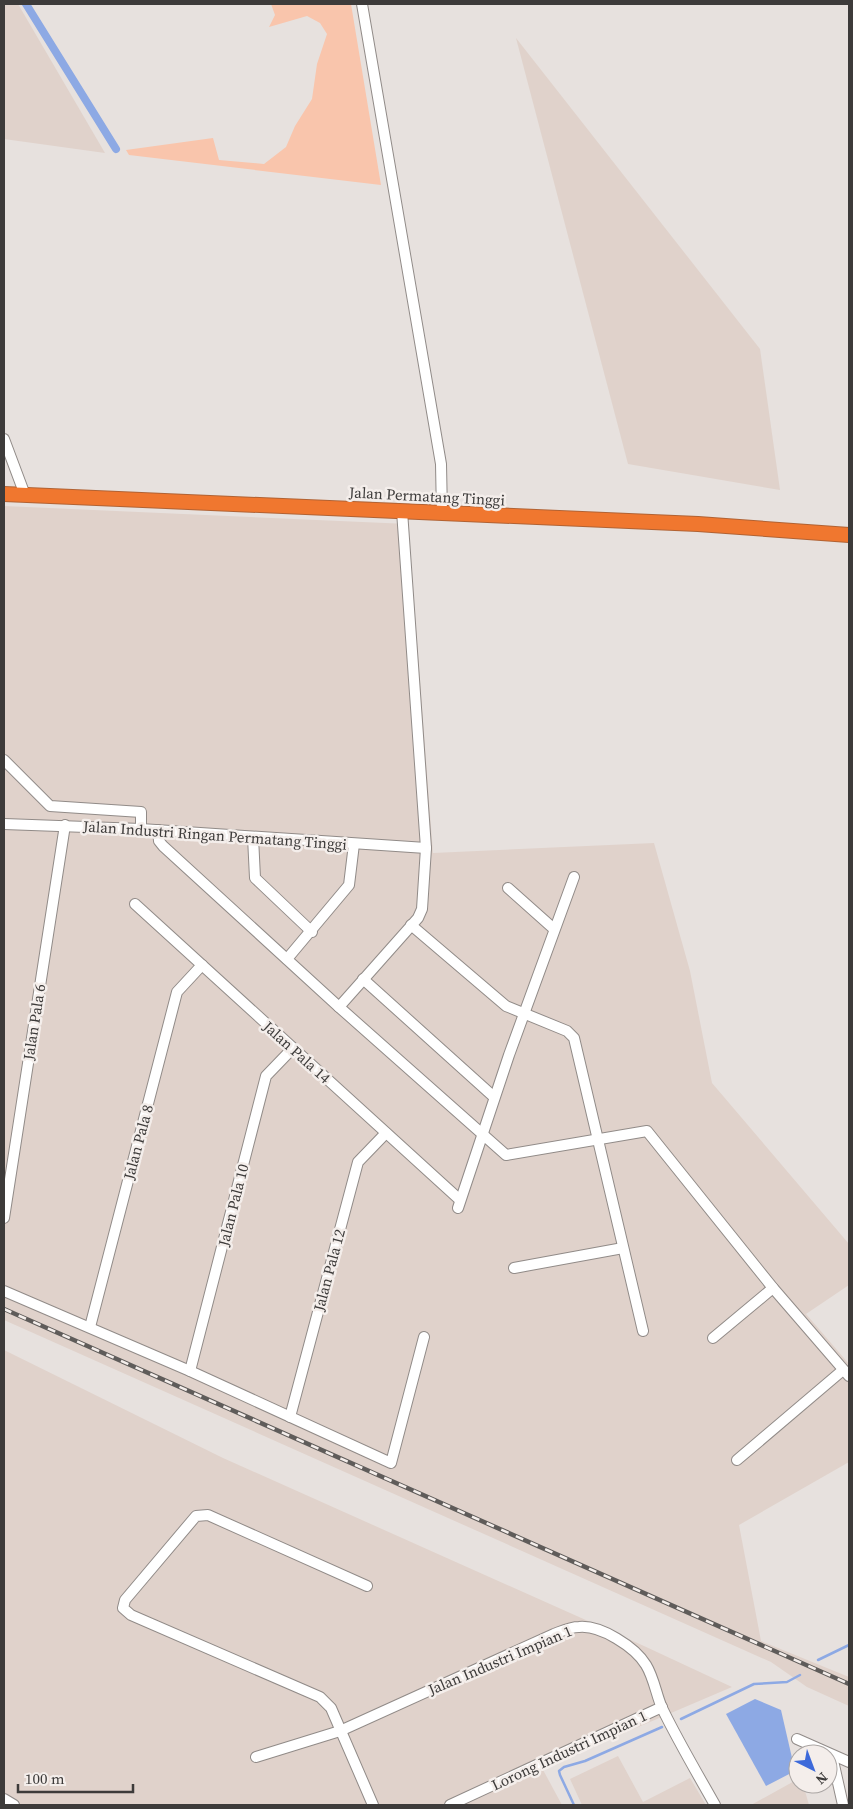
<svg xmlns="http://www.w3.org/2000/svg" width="853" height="1809" font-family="'Source Serif 4',serif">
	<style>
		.built { fill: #e0d2cb }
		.green { fill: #f9c5ac }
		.water { fill: #8da9e4 }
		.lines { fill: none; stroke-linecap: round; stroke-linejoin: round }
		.stream { stroke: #8da9e4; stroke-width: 2.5 }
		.canal { stroke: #8da9e4; stroke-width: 8 }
		.minor-casing { stroke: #918b88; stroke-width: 12 }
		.highway-casing { stroke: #b16233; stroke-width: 16 }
		.minor { stroke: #fff; stroke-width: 10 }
		.highway { stroke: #f0772f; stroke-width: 14 }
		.rail-casing { stroke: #5f5c5a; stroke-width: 4.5 }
		.rail { stroke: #f4eeeb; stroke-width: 2.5; stroke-dasharray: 8; stroke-linecap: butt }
		.labels { text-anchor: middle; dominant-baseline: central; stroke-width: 5; stroke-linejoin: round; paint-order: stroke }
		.street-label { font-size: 15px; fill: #3d3b3a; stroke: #f4eeeb }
	</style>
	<rect width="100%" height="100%" fill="#e7e1de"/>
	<!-- built -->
	<g class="built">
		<path d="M 4,4 L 18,4 L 105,153 L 4,139 Z"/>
		<path d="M 516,38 L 760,349 L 780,490 L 628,464 Z"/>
		<path d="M 4,506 L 408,524 L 433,853 L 654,843 L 690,971 L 712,1083 L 849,1244 L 849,1285 L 806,1314 L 849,1364 L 849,1462 L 739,1525 L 761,1641 L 849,1677 L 849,1706 L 807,1687 L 771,1662 L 4,1320 Z"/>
		<path d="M 4,1350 L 223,1458 L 644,1646 L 732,1687 L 542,1768 L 562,1805 L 4,1805 Z"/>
		<path d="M 618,1756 L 643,1802 L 690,1778 L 706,1805 L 582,1805 L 570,1779 Z"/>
		<path d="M 798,1779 L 798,1784 L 803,1784 L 809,1805 L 751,1805 Z"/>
	</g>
	<!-- green -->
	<path class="green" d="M 271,4 L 351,4 L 381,185 L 129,155 L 126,150 L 213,138 L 219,160 L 264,164 L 286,147 L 295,126 L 312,99 L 317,64 L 327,34 L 320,23 L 307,16 L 269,27 L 275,15 Z"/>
	<!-- water -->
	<path class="water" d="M 755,1699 L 781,1710 L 795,1771 L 766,1786 L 726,1714 Z"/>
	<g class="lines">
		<!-- stream -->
		<g class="stream">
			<path d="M 818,1660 L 849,1645"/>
			<path d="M 681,1719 L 754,1684 L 787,1682 L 800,1675"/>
			<path d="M 574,1805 L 560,1775 L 559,1771 L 564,1767 L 585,1761 L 662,1727"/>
		</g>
		<!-- canal -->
		<path class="canal" d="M 26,4 L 116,149"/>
		<defs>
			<g id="minor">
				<path d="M 362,4 L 441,464 L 442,514"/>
				<path d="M 4,439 L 25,495"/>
				<path d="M 4,760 L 50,806 L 141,812 L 141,829"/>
				<path d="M 4,824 L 141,829 L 426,848"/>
				<path d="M 158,830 L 159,841 L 163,846 L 339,1007 L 506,1155 L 647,1131 L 773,1288 L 849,1376"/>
				<path d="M 253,837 L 255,878 L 312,932"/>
				<path d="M 508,888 L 554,929"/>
				<path d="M 135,904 L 460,1200"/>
				<path d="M 411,925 L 506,1006 L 567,1031 L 574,1038 L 643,1331"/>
				<path d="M 287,959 L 349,885 L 354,844"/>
				<path d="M 363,979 L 494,1097"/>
				<path d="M 339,1007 L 418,918 L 422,909 L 426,848 L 402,511"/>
				<path d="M 458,1208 L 509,1055 L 574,877"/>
				<path d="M 4,1218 L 65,825"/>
				<path d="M 514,1268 L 623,1248"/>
				<path d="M 4,1291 L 190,1371 L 391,1463 L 424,1337"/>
				<path d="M 90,1327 L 177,992 L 202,965"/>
				<path d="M 713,1338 L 773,1288"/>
				<path d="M 190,1371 L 266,1076 L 293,1048"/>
				<path d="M 290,1417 L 358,1162 L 386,1133"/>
				<path d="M 737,1460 L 843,1370"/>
				<path d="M 367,1586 L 208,1515 L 196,1516 L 125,1600 L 123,1608 L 131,1615 L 320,1697 L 331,1708 L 373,1805"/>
				<path d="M 797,1739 L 849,1762"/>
				<path d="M 832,1756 L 843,1805"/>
				<path d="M 256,1757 L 340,1731 L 554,1634 C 562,1631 570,1627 579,1627 C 601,1625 635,1647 646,1665 C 654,1678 656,1694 662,1708 C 678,1741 697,1773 715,1805"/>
				<path d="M 4,1799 L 14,1805"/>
				<path d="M 450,1805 L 662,1707"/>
			</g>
			<path id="highway" d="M 4,494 L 698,524 L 849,535"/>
		</defs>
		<!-- minor casing -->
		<use href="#minor" class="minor-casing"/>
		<!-- highway casing -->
		<use href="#highway" class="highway-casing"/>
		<!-- minor -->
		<use href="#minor" class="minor"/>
		<!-- highway -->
		<use href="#highway" class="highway"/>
		<defs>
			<path id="rail" d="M 4,1309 L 849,1684"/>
		</defs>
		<!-- rail casing -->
		<use href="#rail" class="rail-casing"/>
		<!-- rail -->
		<use href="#rail" class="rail"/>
	</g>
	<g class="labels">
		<!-- street labels -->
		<g class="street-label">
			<text transform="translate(427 496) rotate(3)">Jalan Permatang Tinggi</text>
			<text transform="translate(215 835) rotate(4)">Jalan Industri Ringan Permatang Tinggi</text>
			<text transform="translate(34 1022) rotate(-81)">Jalan Pala 6</text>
			<text transform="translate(297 1052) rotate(42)">Jalan Pala 14</text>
			<text transform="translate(138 1142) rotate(-75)">Jalan Pala 8</text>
			<text transform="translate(233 1205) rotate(-76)">Jalan Pala 10</text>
			<text transform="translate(329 1270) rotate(-75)">Jalan Pala 12</text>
			<text transform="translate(500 1660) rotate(-23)">Jalan Industri Impian 1</text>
			<text transform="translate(569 1750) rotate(-25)">Lorong Industri Impian 1</text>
		</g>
	</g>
	<!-- border -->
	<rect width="853" height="1809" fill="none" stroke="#3d3b3a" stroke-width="10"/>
	<!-- north arrow -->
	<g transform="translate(813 1769) rotate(138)"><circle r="24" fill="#f4eeeb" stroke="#aba6a4"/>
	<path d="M0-4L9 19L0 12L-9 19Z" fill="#3d6ada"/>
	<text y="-8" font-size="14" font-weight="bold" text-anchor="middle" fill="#3d3b3a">N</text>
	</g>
	<!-- scale -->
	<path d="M18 1784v8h115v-8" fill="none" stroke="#3d3b3a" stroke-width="2.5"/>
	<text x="25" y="1784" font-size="15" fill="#3d3b3a" stroke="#f4eeeb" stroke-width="4" paint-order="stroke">100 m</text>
</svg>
